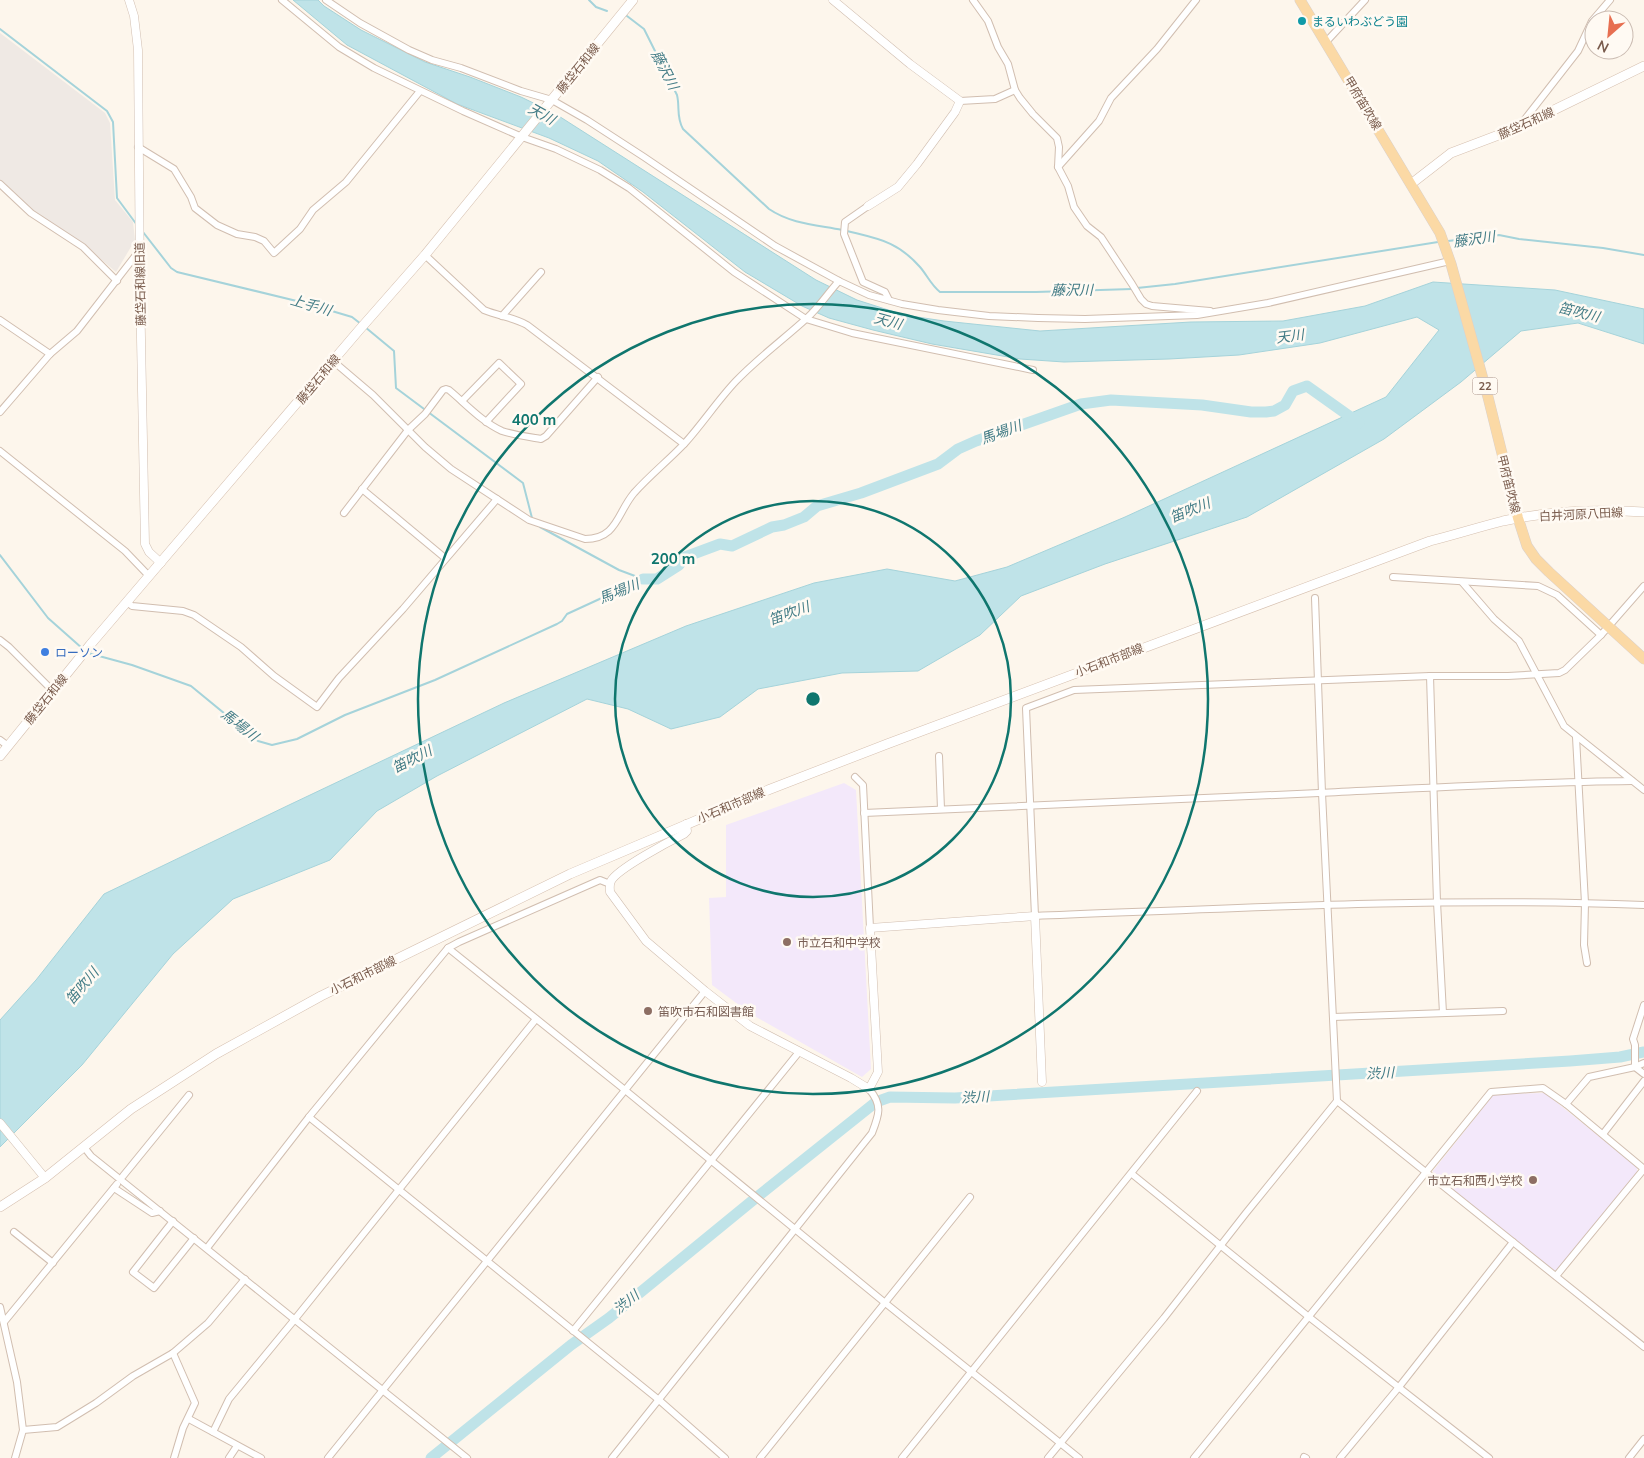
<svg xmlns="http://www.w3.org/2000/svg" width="1644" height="1458" font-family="Mulish,'Noto Sans JP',sans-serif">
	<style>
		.industrial { fill: #efe9e4 }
		.education { fill: #f3e8fa }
		.water { fill: #bfe3e8; stroke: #a5d3da }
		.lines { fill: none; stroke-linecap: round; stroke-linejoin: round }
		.stream { stroke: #a5d3da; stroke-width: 2 }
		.river { stroke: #bfe3e8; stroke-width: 11 }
		.minor-casing { stroke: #d1beb0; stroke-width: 8 }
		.tertiary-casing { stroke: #d1beb0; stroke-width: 9 }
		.secondary-casing { stroke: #d6c0b0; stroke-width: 10 }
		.primary-casing { stroke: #dad1cd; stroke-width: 11 }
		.minor { stroke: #fff; stroke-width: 6 }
		.tertiary { stroke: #fff; stroke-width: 8 }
		.secondary { stroke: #fff; stroke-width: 9 }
		.primary { stroke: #fbd9a5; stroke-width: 10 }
		.ring { fill: none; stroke: #0f766e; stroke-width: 2.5 }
		.culture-dot { fill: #0f9aa8; stroke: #fffaf3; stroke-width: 2 }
		.shop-dot { fill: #3f7fe0; stroke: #fffaf3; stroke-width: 2 }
		.education-dot { fill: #8d6e63; stroke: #fffaf3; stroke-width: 2 }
		.labels { text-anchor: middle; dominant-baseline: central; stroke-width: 5; stroke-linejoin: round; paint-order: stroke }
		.shield { fill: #fffaf3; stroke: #a28b7f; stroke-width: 1 }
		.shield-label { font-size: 11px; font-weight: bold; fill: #7a5c4d }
		.culture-label { font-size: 12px; fill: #0d838f; stroke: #fffaf3; text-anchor: start }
		.street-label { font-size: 12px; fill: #7a5c4d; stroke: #fffaf3 }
		.shop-label { font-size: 12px; fill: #366cbe; stroke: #fffaf3; text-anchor: start }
		.education-label { font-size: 12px; fill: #785e54; stroke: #fffaf3; text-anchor: start }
		.water-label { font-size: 14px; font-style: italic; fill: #437c86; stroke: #fffaf3 }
		.centre { fill: #0f766e; stroke: #fffaf3; stroke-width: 2.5 }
		.ring-label { font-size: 15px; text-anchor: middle; font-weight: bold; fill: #0f766e; stroke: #fffaf3; stroke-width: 5; stroke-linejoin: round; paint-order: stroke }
	</style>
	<rect width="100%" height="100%" fill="#fdf6ec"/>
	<!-- industrial -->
	<path class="industrial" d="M 0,33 L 105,113 L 110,123 L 115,200 L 133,222 L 135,240 L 116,272 L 82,243 L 32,210 L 0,180 Z"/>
	<!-- education -->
	<g class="education">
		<path d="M 844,783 L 856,790 L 871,1069 L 862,1077 L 751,1014 L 712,985 L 709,898 L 726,897 L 726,825 Z"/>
		<path d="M 1545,1093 L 1637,1167 L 1637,1172 L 1557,1270 L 1552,1270 L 1433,1175 L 1433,1171 L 1494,1094 Z"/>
	</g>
	<!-- water -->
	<path class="water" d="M 293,0 L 318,0 L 324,6 L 361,30 L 425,62 L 470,77 L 521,97 L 554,113 L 816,280 L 857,300 L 904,315 L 944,321 L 1040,331 L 1191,322 L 1283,321 L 1365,306 L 1433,282 L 1555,290 L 1644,309 L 1644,344 L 1578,323 L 1521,331 L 1461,382 L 1384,439 L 1247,517 L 1105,564 L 1021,596 L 980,635 L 918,671 L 842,673 L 758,689 L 720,717 L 671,729 L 628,709 L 587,699 L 437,776 L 377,811 L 330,860 L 233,899 L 173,954 L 82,1065 L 0,1147 L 0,1020 L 36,980 L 104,894 L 289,805 L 504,703 L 686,626 L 814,583 L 887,569 L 955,581 L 1007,567 L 1125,517 L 1386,397 L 1439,330 L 1417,317 L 1320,343 L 1239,355 L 1169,359 L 1064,362 L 1020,359 L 932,344 L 873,330 L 829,318 L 802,306 L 745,272 L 643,192 L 598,161 L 549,138 L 457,104 L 347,45 Z"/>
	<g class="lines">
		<!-- stream -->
		<g class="stream">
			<path d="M 589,0 L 596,7 L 607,11"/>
			<path d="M 627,16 L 644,29 L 677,95 C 680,107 676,117 683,129 L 769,209 C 791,224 817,225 842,230"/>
			<path d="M 0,29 L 107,111 L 113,122 L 117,198 L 137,225"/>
			<path d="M 847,231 C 879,239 897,241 920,267 C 927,275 931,285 940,292 L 1036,292 L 1132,289"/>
			<path d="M 143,232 L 171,268 L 177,272 L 305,303 L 352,317 L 361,324"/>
			<path d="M 1448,241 L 1499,235 L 1519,239 L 1603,248 L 1644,255"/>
			<path d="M 1137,288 L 1175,284 L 1438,242"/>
			<path d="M 365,327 L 394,351 L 396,388 L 523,483 L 532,518"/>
			<path d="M 540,527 L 619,570 L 643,579"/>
			<path d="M 0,555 L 48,618 L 83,649"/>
			<path d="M 88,653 L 132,665 L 191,686 L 258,741 L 272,745 L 297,739 L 345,715 L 435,680 L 557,624 L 562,621 L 567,614 L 643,579"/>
		</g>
		<!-- river -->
		<g class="river">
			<path d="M 643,579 L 657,579 L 679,565 L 685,557 L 720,544 L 732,546 L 772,527 L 784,525 L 804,517 L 817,506 L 861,493 L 938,464 L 958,449 L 976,441 L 1081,404 L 1111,400 L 1202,405 L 1251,412 L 1266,412 L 1274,411 L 1285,405 L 1293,391 L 1307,386 L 1359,423"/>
			<path d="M 431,1458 L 571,1345 L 609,1318 L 752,1201 L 876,1102 L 890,1097 L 955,1098 L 1570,1061 L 1620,1057 L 1644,1052"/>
		</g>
		<defs>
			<g id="minor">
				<path d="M 282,0 L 339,47 L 374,68 L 463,111 L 522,137 L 556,149 L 600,170 L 629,188 L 734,272 L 806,319 L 852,333 L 1033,370"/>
				<path d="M 326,0 L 360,23 L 409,50 L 432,60 L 461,68 L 521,91 L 552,100 L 587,120 L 644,157 L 775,246 L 839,281 L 869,295 L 902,304 L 938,310 L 989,316 L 1038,318 L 1085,319 L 1197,315 L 1268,303 L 1450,261"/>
				<path d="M 973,0 L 988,21 L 998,47 L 1008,64 L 1015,90 L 1020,98 L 1033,114 L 1057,138 L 1059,147 L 1058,167 L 1068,186 L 1074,207 L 1087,226 L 1101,237 L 1132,284 L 1141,299 L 1146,304 L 1152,306 L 1210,311"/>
				<path d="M 1326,42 L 1365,0"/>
				<path d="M 960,101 L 995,99 L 1015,90"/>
				<path d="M 1518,128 L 1578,51 L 1592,21 L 1610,0"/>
				<path d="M 138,147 L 174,169 L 191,197 L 195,208 L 217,225 L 237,234 L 255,237 L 264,241 L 274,253 L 300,229 L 313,210 L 346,182 L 420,91"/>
				<path d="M 1058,167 L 1099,121 L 1111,98 L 1157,49 L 1196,0"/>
				<path d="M 0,184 L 31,213 L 83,247 L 117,281"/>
				<path d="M 868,206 L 845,222 L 844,234 L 863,282 L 885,292 L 889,300"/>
				<path d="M 425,255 L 484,310 C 498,316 513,317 527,325 L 684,444"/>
				<path d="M 502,316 L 541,272"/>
				<path d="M 0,320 L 50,354"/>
				<path d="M 333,361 L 373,395 L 425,447 L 451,469 L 529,520 L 585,539 C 617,539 617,513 634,493 C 650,475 669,460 685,443 C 703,423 718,400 736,381 C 758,358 784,339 807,318 C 819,307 828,293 839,281"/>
				<path d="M 462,401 L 499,363 L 521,384 L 486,422"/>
				<path d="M 0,412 L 50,354 L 77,331 L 139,251"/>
				<path d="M 0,451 L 125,551 L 149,576"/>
				<path d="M 362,489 L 445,558"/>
				<path d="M 344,513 L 408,430 L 425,414 L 443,390 L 446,389 L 449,390 C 466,404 482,422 502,431 C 514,435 529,437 541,439 L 546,436 L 598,377"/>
				<path d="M 1393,577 L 1538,586 L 1557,595 L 1601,635"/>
				<path d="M 1462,582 L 1494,619 L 1519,641 L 1564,726 L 1644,790"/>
				<path d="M 1644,586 L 1601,635 L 1565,670 L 1559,673 L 1508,676 L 1430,676 L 1074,690 L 1026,708 L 1035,916 C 1238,908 1441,897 1644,905"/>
				<path d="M 127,602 L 132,606 L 183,611 L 194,615 L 241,647 L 274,676 L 317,707 L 339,678 L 403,609 L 497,499"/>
				<path d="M 0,640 L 9,647 L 53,691"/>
				<path d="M 1430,676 L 1437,902 L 1443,1013"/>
				<path d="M 1576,737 L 1585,903 L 1584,945 L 1587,963"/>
				<path d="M 0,740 L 8,746"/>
				<path d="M 939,756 L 941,809"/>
				<path d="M 855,777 L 863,785 L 870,928"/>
				<path d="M 864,813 C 1015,805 1167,799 1319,793 C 1424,788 1528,782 1632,781"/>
				<path d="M 448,948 L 625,1090 L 884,1302 L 1079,1458"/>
				<path d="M 1333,1017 L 1503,1011"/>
				<path d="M 1635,1067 L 1635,1045 L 1633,1039 L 1644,1005"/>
				<path d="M 1635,1067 L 1644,1074"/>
				<path d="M 1337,1101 L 1644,1347"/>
				<path d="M 1566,1104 L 1589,1077 L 1635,1067 L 1644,1063"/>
				<path d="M 309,1117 L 659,1400 L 725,1458"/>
				<path d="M 1603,1134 L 1644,1081"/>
				<path d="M 84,1147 L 91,1156 L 467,1458"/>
				<path d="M 1132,1174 L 1309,1317 L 1489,1458"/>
				<path d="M 123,1176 L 189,1095"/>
				<path d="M 114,1188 L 152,1213 L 160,1211"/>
				<path d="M 173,1221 L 133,1272 L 154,1288 L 194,1238"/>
				<path d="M 14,1232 L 53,1263"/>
				<path d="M 207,1248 L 309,1117 L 448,948 L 459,942 L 600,880 L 610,884"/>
				<path d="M 0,1307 L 17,1382 L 23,1430 L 15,1458"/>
				<path d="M 4,1322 L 117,1184"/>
				<path d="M 573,1331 L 799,1052"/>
				<path d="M 173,1353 L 195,1403 L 183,1428 L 174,1458"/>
				<path d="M 189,1419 L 261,1458"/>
				<path d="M 23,1430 L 57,1427 L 96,1403 L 133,1376 L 173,1353 L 208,1323 L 245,1279"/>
				<path d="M 213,1432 L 229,1399 L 295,1319 L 536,1019"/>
				<path d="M 1304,1457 L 1306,1458"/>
				<path d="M 229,1458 L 237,1446"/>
				<path d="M 328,1458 L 705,991"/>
				<path d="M 612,1458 L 872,1133 C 879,1115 883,1105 869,1089"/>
				<path d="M 760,1458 L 970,1197"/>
				<path d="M 902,1458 L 1197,1091"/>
				<path d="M 1048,1458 L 1164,1318 L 1246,1213 L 1337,1101 L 1322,793 L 1315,598"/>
				<path d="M 1194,1458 L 1491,1092 L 1543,1088 L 1566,1104 L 1644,1169 L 1556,1276"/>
				<path d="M 1340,1458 L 1399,1387 L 1513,1242"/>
				<path d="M 1629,1458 L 1644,1439"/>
			</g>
			<g id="tertiary">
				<path d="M 129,0 L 134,16 L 138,50 L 140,287 L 145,544 L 149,552 L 161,563"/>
				<path d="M 833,0 L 910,64 L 960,101 L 955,112 L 917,164 L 898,187 L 868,206"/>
				<path d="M 686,824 L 687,831 L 684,834 C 670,841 617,869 611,881 C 609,885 610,888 610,892 L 646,941 L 705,991 L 750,1026 L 851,1078 L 869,1089 L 878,1072 L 870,928 L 1035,916 L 1042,1082"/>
				<path d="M 0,1123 L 45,1178"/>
			</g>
			<g id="secondary">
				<path d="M 1411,184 L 1451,153 L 1517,128 L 1644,66"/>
				<path d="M 0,756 L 90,645 L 360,329 L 425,255 L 633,0"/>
				<path d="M 0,1207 L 45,1178 L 131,1109 L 216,1054 L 321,996 L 570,874 L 768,790 L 887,744 L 1430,541 C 1454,535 1479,527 1503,521 C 1549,511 1598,509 1644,512"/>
			</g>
			<path id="primary" d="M 1300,0 L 1440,233 L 1451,264 L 1488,397 L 1518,518 L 1527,546 L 1536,559 L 1549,572 L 1644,659"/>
		</defs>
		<!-- minor casing -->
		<use href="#minor" class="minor-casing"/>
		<!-- tertiary casing -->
		<use href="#tertiary" class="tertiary-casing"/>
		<!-- secondary casing -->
		<use href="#secondary" class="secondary-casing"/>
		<!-- primary casing -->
		<use href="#primary" class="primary-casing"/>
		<!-- minor -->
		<use href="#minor" class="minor"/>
		<!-- tertiary -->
		<use href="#tertiary" class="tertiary"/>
		<!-- secondary -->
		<use href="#secondary" class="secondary"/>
		<!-- primary -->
		<use href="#primary" class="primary"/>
	</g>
	<!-- distance rings -->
	<g class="ring">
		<circle cx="813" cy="699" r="198"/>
		<circle cx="813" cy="699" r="395"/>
	</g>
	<!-- markers -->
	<circle class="culture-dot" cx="1302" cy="21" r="5"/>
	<circle class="shop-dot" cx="45" cy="652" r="5"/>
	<g class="education-dot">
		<circle cx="787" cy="942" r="5"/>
		<circle cx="648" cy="1011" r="5"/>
		<circle cx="1533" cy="1180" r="5"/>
	</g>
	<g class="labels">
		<!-- shield labels -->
		<rect class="shield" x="1472.5" y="377.5" width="25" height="17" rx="4"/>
		<g class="shield-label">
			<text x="1485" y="386">22</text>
		</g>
		<!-- culture labels -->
		<g class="culture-label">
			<text x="1312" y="21">まるいわぶどう園</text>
		</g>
		<!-- street labels -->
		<g class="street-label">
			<text transform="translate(578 68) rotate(-51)">藤垈石和線</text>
			<text transform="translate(1363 103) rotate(59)">甲府笛吹線</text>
			<text transform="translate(1526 123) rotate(-24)">藤垈石和線</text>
			<text transform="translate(140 284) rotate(-91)">藤垈石和線旧道</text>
			<text transform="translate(318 379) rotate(-50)">藤垈石和線</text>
			<text transform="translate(1509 484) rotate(76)">甲府笛吹線</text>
			<text transform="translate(1581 514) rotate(-3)">白井河原八田線</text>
			<text transform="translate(1109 660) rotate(-21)">小石和市部線</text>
			<text transform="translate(46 699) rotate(-51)">藤垈石和線</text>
			<text transform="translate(731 805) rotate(-23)">小石和市部線</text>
			<text transform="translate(363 975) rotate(-26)">小石和市部線</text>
		</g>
		<!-- shop labels -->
		<g class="shop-label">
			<text x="55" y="652">ローソン</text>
		</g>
		<!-- education labels -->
		<g class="education-label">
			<text x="797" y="942">市立石和中学校</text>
			<text x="658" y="1011">笛吹市石和図書館</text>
			<text x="1523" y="1180" text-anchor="end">市立石和西小学校</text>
		</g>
		<!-- water labels -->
		<g class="water-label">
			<text transform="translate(665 70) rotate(63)">藤沢川</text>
			<text transform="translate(542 114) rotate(29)">天川</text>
			<text transform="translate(1474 239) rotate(-8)">藤沢川</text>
			<text transform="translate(1072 290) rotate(-1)">藤沢川</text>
			<text transform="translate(311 305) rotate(16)">上手川</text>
			<text transform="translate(1579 312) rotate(14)">笛吹川</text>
			<text transform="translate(888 321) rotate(15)">天川</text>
			<text transform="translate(1290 336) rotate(-7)">天川</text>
			<text transform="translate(1001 432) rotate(-20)">馬場川</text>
			<text transform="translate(1190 510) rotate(-22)">笛吹川</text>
			<text transform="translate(619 591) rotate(-22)">馬場川</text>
			<text transform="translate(789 613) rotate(-20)">笛吹川</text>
			<text transform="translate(240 725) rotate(38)">馬場川</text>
			<text transform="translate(412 759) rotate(-27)">笛吹川</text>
			<text transform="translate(82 986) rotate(-50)">笛吹川</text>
			<text transform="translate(1380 1073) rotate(-3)">渋川</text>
			<text transform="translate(975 1097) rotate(-3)">渋川</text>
			<text transform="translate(626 1302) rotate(-39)">渋川</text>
		</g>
	</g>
	<circle cx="813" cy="699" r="8" class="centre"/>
	<g class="ring-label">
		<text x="534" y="425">400 m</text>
		<text x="673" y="564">200 m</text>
	</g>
	<!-- north arrow -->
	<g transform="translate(1609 35) rotate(207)"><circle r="24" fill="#fffaf3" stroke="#cabbb1"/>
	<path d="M0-4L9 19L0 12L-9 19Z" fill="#e76f51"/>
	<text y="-8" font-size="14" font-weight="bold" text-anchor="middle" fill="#7a5c4d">N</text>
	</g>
</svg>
